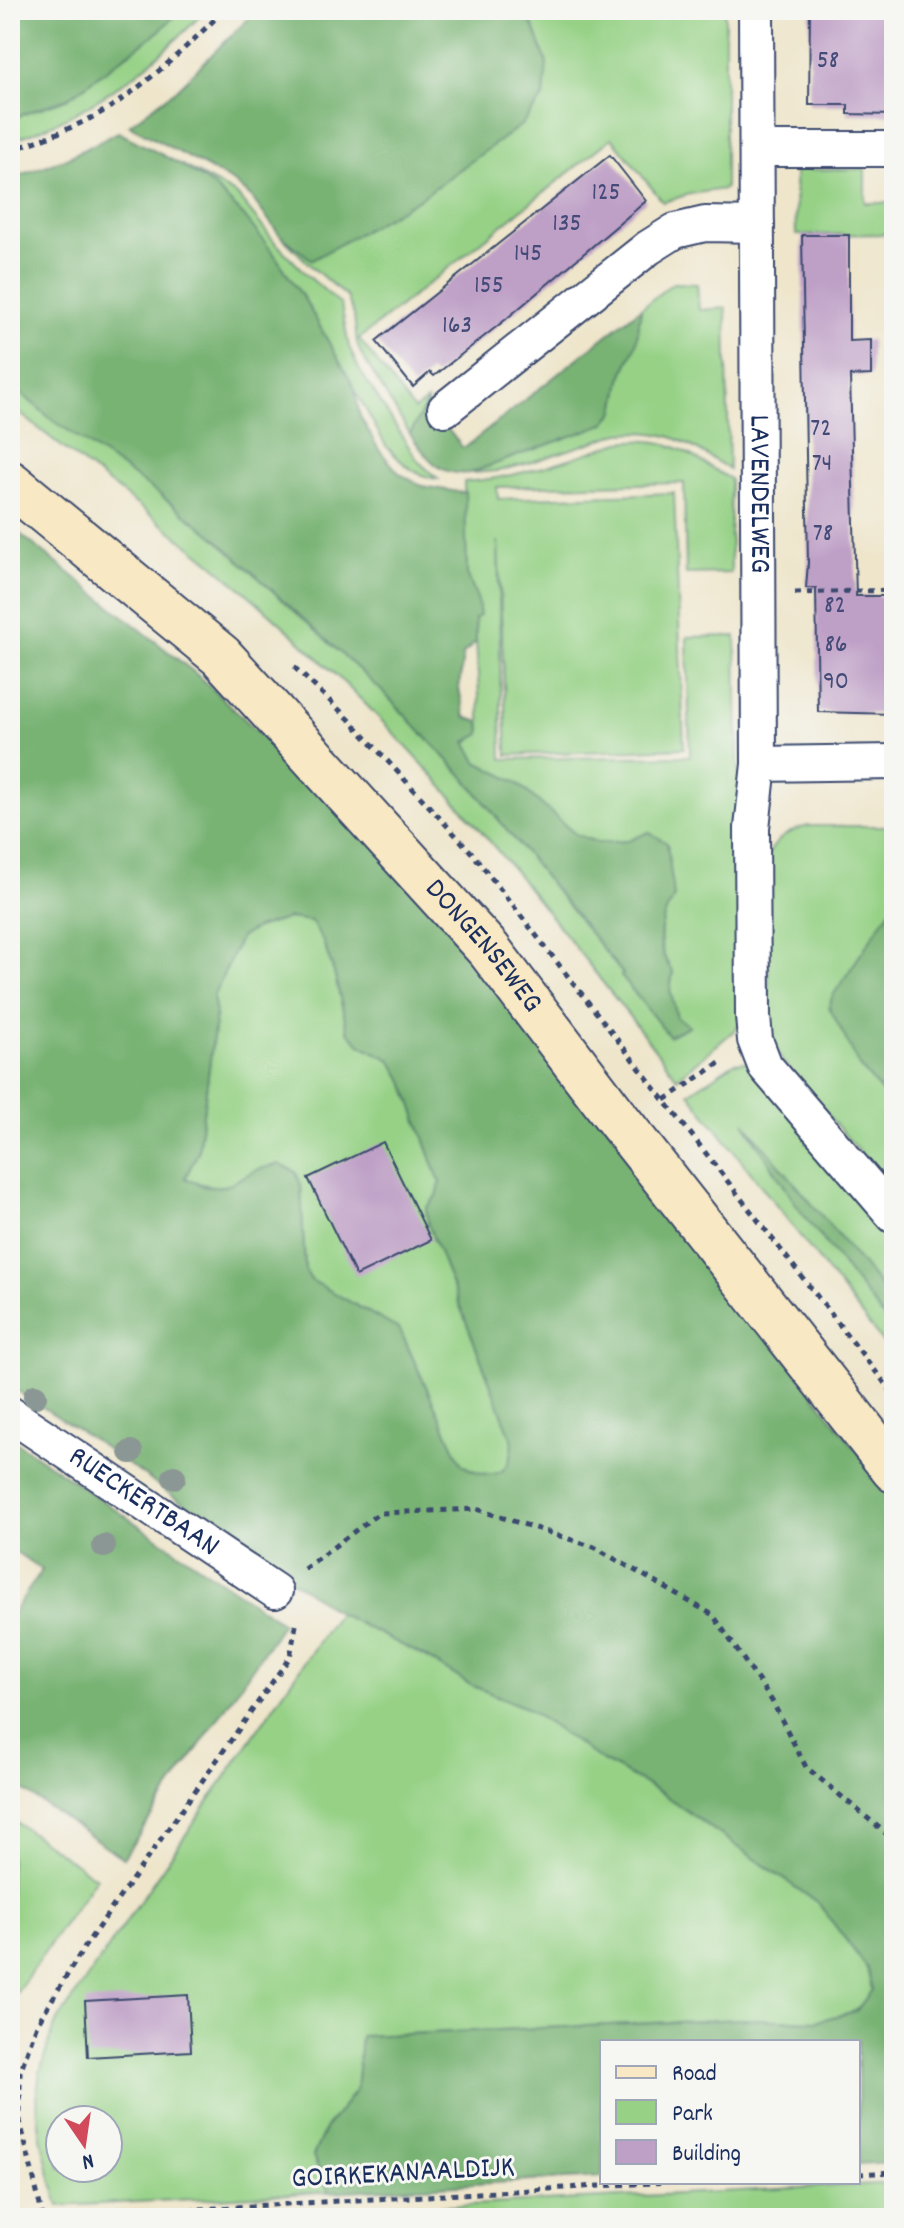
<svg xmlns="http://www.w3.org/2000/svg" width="904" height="2228" font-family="Dekko,sans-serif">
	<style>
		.green { fill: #96d186; stroke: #588072; stroke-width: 2; fill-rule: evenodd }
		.forest { fill: #78b373; stroke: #4a7168; stroke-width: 2; fill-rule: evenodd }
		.building { fill: #be9fc6 }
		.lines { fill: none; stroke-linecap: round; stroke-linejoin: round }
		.minor-casing { stroke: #3b4a6e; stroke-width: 38 }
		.secondary-casing { stroke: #3b4a6e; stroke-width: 48 }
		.path { stroke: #3b4a6e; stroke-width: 5; stroke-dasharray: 6 6; stroke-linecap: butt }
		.minor { stroke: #fff; stroke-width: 34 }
		.secondary { stroke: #f8e8c3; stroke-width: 44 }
		.tree { fill: #8b9794 }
		.labels { text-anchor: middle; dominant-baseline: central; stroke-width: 6; stroke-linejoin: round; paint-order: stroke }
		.number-label { font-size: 26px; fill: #444b78 }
		.street-label { font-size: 30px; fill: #1b2f5e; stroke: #f6f6f2 }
	</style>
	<rect width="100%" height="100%" fill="#f6f6f2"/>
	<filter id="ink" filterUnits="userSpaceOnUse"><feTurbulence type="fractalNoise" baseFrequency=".0125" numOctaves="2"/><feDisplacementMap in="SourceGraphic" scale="16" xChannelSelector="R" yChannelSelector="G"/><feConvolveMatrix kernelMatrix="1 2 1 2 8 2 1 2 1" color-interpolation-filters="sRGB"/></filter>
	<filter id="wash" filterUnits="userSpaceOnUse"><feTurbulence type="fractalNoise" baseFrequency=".006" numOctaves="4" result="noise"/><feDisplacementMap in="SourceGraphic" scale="32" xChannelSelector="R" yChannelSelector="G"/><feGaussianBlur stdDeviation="1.8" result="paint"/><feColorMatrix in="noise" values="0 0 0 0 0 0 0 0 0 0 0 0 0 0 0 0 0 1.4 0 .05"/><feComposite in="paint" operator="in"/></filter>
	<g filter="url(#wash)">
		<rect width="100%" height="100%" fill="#eee5ca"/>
		<!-- green -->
		<g class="green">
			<path d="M 181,10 L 206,10 C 149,69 89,115 10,141 L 10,119 L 68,98 L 159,31 Z"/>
			<path d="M 518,10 L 725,10 L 725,189 L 690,194 L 663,202 L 612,138 L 359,339 L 414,410 L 428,400 L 410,434 L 361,354 L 357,343 L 354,315 L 347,297 L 314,269 L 280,235 L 313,259 L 419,199 L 521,125 L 534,27 Z"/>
			<path d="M 180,164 L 237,195 L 274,241 L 307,275 L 341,305 L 349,347 L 359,369 L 418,461 L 438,479 C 414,476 402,463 386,446 L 306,302 L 274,254 L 243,215 L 213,186 Z"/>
			<path d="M 865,169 L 865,203 L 894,203 L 894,234 L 796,235 L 795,170 Z"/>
			<path d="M 673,283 L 697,284 L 699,310 L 726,308 L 729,469 C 687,444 673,428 620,433 L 529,463 L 498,471 L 470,473 L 604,424 L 615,411 L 621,379 L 636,344 L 641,308 Z"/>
			<path d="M 10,384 L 49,417 L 159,494 L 212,535 L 382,691 L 466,779 L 623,974 L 621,976 L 669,1036 L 677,1018 L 670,990 L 673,972 C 654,947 658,922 674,897 L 649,832 L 628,841 L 598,843 L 575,834 L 516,782 L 477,762 L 466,741 L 481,734 L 475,619 L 478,601 L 467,574 L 464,482 C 519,478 569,459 620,442 C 674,435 687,455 730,479 L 731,573 L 686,574 L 684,483 L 497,487 L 498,499 L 674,493 L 684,748 L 507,755 L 498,541 L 502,759 L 690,756 L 687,637 L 736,636 L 742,1017 L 736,1029 L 677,1078 C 569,939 464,798 337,676 C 290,631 242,587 191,547 C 131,499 69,454 10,405 Z"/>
			<path d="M 809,826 L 894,826 L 894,1074 L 861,1068 L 894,1106 L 894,1193 L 782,1061 L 776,1048 L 769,1025 L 768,855 C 777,838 790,830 809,826 Z"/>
			<path d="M 289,918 L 311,921 L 322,939 L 334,973 L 348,1032 L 361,1045 L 391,1060 L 404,1082 L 440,1183 L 433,1239 L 440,1252 L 513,1442 C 511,1478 491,1481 462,1466 L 400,1330 L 311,1280 L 305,1270 L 301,1185 L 256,1170 C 229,1188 216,1192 185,1178 L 198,1152 L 216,1014 L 213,997 L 240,938 L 256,928 Z"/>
			<path d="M 745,1062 L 750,1065 L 894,1237 L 894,1303 L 749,1131 L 799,1209 L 894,1331 L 894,1357 L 689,1093 L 734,1063 Z"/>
			<path d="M 338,1613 L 424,1656 L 471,1685 L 526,1708 L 601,1760 L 660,1792 L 818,1903 L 867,1968 L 872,1990 L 856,2011 L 817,2021 L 743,2019 L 362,2036 L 356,2090 L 325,2129 L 313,2156 L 329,2192 L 59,2206 C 48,2169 32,2118 39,2078 C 42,2061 50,2042 55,2025 ZM 60,2120 L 108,2120 L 108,2168 L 60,2168 Z"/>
			<path d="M 10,1818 L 96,1878 L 10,2002 Z"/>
			<path d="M 894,2183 L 894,2218 L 216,2218 Z"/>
		</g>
		<!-- forest -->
		<g class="forest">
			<path d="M 27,10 L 181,10 L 159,31 L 68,98 L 10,119 L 10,26 Z"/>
			<path d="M 257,10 L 518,10 L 534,27 L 547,63 L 544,97 L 521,125 L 419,199 L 312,260 L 280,235 L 251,197 L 234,182 L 129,125 L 177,89 Z"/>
			<path d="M 118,132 L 180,164 L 213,186 L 243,215 L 274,254 L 306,302 L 354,387 L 360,416 L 379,450 L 399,473 L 422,486 L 465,493 L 467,574 L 478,601 L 480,615 L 475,619 L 476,642 L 463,654 L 459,689 L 465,717 L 480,722 L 481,734 L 466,742 L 477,762 L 516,782 L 575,834 L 598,843 L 628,841 L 649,832 L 667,843 L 674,897 C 658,922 654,948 673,972 L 670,990 L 677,1018 L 689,1026 L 669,1036 L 621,976 L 623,974 L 466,779 L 382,691 L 212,535 L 159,494 L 49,417 L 10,384 L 10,179 L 67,158 Z"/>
			<path d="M 641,308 L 636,344 L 621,379 L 615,411 L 604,424 L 470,473 C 438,477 427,457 410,434 L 427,403 L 462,447 L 466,447 Z"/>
			<path d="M 10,526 L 195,673 L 349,816 L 490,973 L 894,1499 L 894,2162 L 858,2164 L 858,2042 L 602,2042 L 602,2177 L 329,2192 L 313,2156 L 325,2129 L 356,2090 L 361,2036 L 743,2019 L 817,2021 L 856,2011 L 872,1990 L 867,1968 L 818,1903 L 660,1792 L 601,1760 L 526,1708 L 471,1685 L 424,1656 L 338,1613 L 98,1443 L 10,1386 ZM 289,918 L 311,921 L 322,939 L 334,972 L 348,1032 L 361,1045 L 391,1060 L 404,1082 L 440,1183 L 437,1196 L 426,1208 L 428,1224 L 513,1442 C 511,1478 491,1481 462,1465 L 400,1330 L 311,1280 L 305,1270 L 301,1185 L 296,1172 L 279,1164 L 256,1170 L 226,1186 L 206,1187 L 185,1178 L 198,1152 L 216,1014 L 213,997 L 240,938 L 256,928 Z"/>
			<path d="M 894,904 L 894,1106 L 861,1068 L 829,1007 L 832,997 Z"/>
			<path d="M 744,1122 L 894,1303 L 894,1331 L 799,1209 Z"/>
			<path d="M 10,1438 L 283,1623 L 123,1858 L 10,1781 L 10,1617 L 42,1570 L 10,1548 Z"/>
		</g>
		<g id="blocks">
			<!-- building -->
			<g class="building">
				<path d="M 810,10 L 894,10 L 894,115 L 848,114 L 848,105 L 809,105 Z"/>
				<path d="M 610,155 L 646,201 L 505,320 L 434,376 L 430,372 L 413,387 L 376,341 Z"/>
				<path d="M 802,235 L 849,235 L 849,341 L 871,340 L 871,375 L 850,376 L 856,596 L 894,596 L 894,714 L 818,712 L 816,588 L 806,588 L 808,563 Z"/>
				<path d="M 383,1142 L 431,1240 L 356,1276 L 308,1178 Z"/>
				<path d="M 188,1995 L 191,2051 L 88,2057 L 85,2001 Z"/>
			</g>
		</g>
	</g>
	<g filter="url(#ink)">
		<use href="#blocks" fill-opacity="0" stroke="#3b4a6e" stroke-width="2"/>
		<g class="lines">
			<defs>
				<g id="minor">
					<path id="s1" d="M 756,10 L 759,764 L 752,828 L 753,1016 L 755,1040 L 765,1066 L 894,1216"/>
					<path d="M 757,149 L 894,149"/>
					<path d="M 445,409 L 648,248 L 675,231 L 705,224 L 757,225"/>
					<path d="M 759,764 L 894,762"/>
					<path id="s2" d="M 10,1414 L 275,1591"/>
				</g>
				<g id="secondary">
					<path id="s3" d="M 10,483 L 221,656 L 489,950 L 620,1122 L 894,1470"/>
				</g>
			</defs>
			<!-- minor casing -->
			<use href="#minor" class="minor-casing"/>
			<!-- secondary casing -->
			<use href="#secondary" class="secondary-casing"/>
			<!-- path -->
			<g class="path">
				<path d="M 10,151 C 44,138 81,126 112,106 C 153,79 189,45 224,10"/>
				<path d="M 795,593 L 894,590"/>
				<path d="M 294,667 L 349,719 L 472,853 L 894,1395"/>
				<path d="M 665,1100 L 724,1060"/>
				<path d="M 304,1569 L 379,1513 L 476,1509 L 594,1547 L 713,1615 L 772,1701 L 806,1767 L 894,1840"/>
				<path d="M 858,2174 L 894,2172"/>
				<path d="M 43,2218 L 20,2121 L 20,2072 L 37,2024 L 85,1946 L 290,1657 L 297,1620"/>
				<path d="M 44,2218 L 669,2182"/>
			</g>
			<!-- minor -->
			<use href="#minor" class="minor"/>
			<!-- secondary -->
			<use href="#secondary" class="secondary"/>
		</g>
		<!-- trees -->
		<g class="tree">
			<circle cx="35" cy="1396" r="12"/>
			<circle cx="131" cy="1452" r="12"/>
			<circle cx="174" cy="1477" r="12"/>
			<circle cx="104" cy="1546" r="12"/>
		</g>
	</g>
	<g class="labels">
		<!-- number labels -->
		<g class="number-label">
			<text x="828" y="61">58</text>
			<text x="606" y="193">125</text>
			<text x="567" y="224">135</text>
			<text x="528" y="254">145</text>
			<text x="489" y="286">155</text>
			<text x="457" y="326">163</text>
			<text x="821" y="429">72</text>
			<text x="822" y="464">74</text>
			<text x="823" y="534">78</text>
			<text x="835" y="606">82</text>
			<text x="836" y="645">86</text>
			<text x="836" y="682">90</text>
		</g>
		<!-- street labels -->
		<g class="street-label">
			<text stroke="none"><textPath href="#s1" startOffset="484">LAVENDELWEG</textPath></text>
			<text stroke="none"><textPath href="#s3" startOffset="664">DONGENSEWEG</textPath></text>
			<text stroke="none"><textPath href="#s2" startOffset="160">RUECKERTBAAN</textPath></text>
			<text transform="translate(403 2175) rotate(-3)">GOIRKEKANAALDIJK</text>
		</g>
	</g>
	<!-- margin -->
	<rect width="904" height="2228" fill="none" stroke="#f6f6f2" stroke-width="40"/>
	<!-- legend -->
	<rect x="600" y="2040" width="260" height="144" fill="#f6f6f2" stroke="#9ea6b7" stroke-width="2"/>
	<rect x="616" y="2066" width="40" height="12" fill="#f8e8c3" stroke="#9ea6b7" stroke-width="2"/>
	<text x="672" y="2080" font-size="24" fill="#1b2f5e">Road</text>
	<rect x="616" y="2100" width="40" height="24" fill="#96d186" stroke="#9ea6b7" stroke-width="2"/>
	<text x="672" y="2120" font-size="24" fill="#1b2f5e">Park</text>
	<rect x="616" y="2140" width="40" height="24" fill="#be9fc6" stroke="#9ea6b7" stroke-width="2"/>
	<text x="672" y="2160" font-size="24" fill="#1b2f5e">Building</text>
	<!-- north arrow -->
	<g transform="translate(84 2144) rotate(167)"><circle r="38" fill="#f6f6f2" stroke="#9ea6b7" stroke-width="2"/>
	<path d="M0-6L14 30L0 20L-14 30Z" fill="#d1495b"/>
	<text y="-12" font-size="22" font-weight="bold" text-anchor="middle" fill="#1b2f5e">N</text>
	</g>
</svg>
